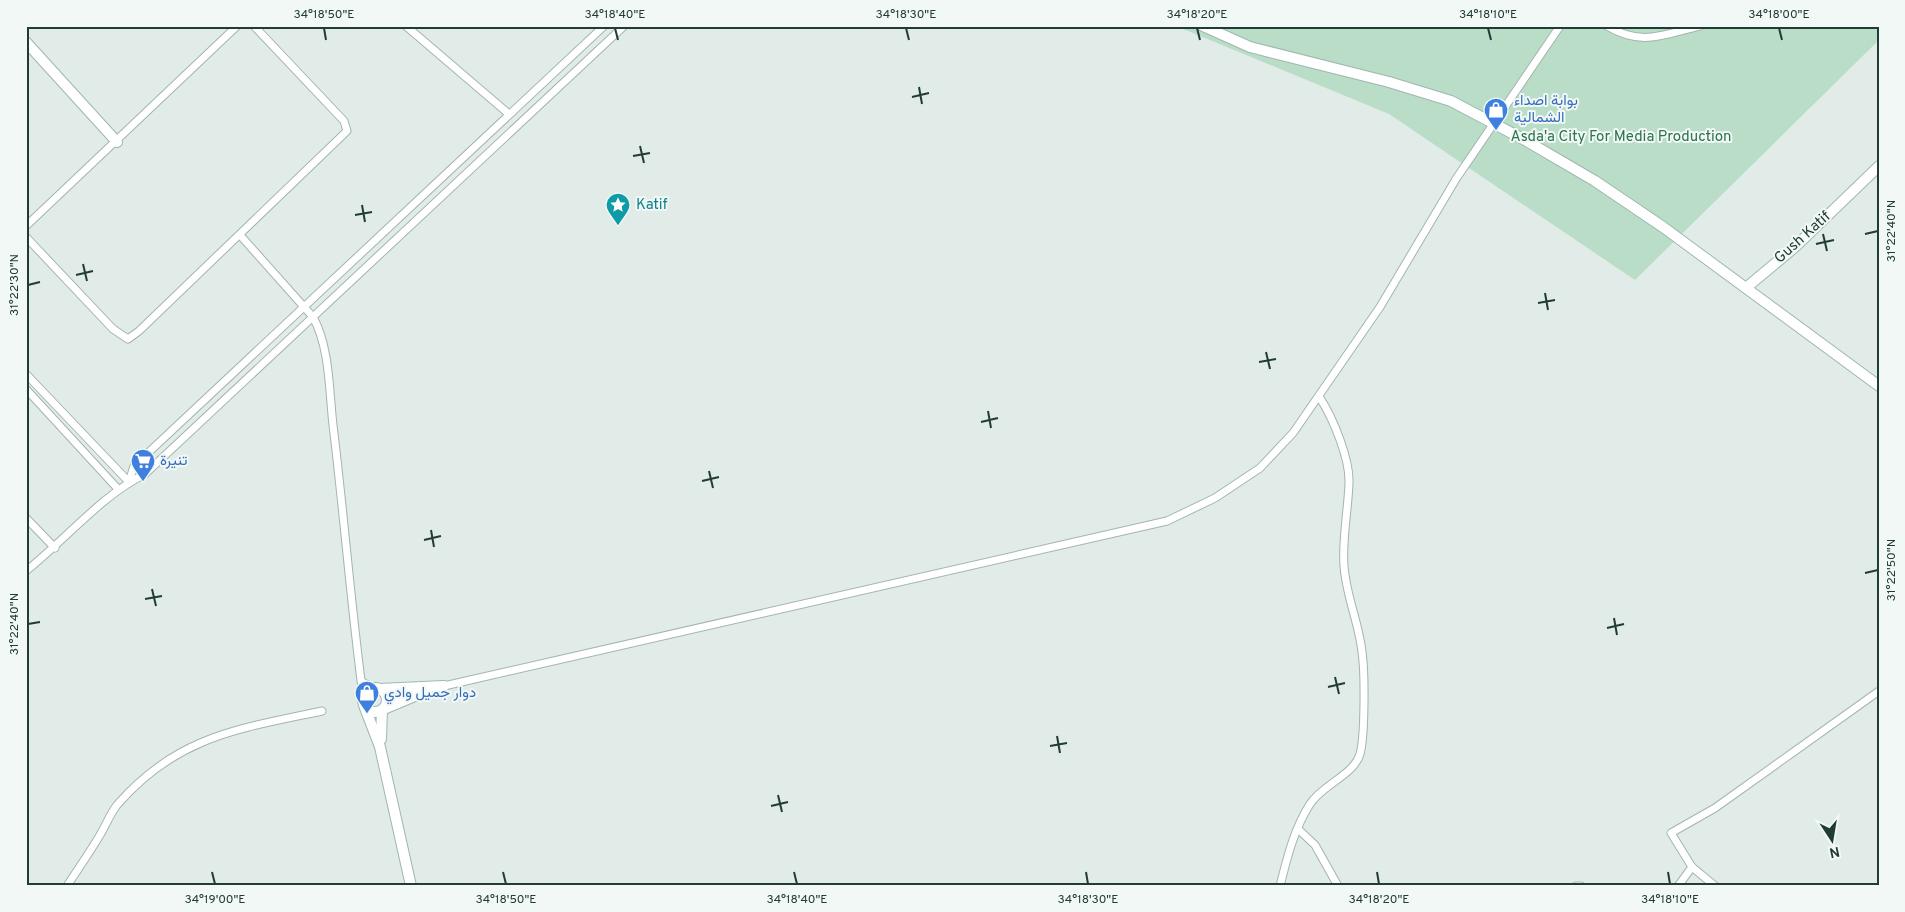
<svg xmlns="http://www.w3.org/2000/svg" width="1905" height="912" font-family="Overpass,Vazirmatn,sans-serif">
	<style>
		.green { fill: #b9ddc6 }
		.lines { fill: none; stroke-linecap: round; stroke-linejoin: round }
		.street-casing { stroke: #a4b4af; stroke-width: 9 }
		.secondary-casing { stroke: #9fb7b1; stroke-width: 12 }
		.street { stroke: #fff; stroke-width: 7 }
		.secondary { stroke: #fff; stroke-width: 10 }
		.ticks { fill: none; stroke: #213c37; stroke-width: 2 }
		.labels { text-anchor: middle; dominant-baseline: central; stroke-width: 4; stroke-linejoin: round; paint-order: stroke }
		.shop-label { font-size: 15px; fill: #366cbe; stroke: #f1f8f5; text-anchor: start }
		.park-label { font-size: 15px; fill: #2b734d; stroke: #f1f8f5 }
		.culture-label { font-size: 15px; fill: #0d838f; stroke: #f1f8f5; text-anchor: start }
		.street-label { font-size: 15px; fill: #213c37; stroke: #f1f8f5 }
		.neatline { fill: none; stroke: #213c37; stroke-width: 2 }
		.ticks-label { font-size: 12px; text-anchor: middle; fill: #213c37 }
	</style>
	<rect width="100%" height="100%" fill="#e1ece8"/>
	<!-- green -->
	<path class="green" d="M 1176,26 L 1879,26 L 1879,40 L 1635,280 L 1389,114 Z"/>
	<g class="lines">
		<defs>
			<g id="street">
				<path d="M 406,26 L 509,114"/>
				<path d="M 1607,26 C 1642,47 1664,34 1700,26"/>
				<path d="M 26,226 L 237,26"/>
				<path d="M 240,235 L 313,317 C 330,348 329,390 333,425 C 344,515 351,606 363,696"/>
				<path d="M 26,237 L 113,329 L 128,339 L 139,331 L 347,131 L 344,121 L 254,26"/>
				<path d="M 26,374 L 129,482"/>
				<path d="M 26,389 L 118,489"/>
				<path d="M 129,482 L 134,466 L 604,26"/>
				<path d="M 26,518 L 55,548"/>
				<path d="M 26,571 C 65,540 102,495 145,474 L 624,26"/>
				<path d="M 362,682 L 374,688"/>
				<path d="M 444,686 L 1167,521 L 1215,498 L 1260,468 L 1293,433 L 1380,307 L 1456,179 L 1560,26"/>
				<path d="M 1298,829 L 1315,845 L 1338,886"/>
				<path d="M 67,886 C 78,869 90,852 100,835 C 106,825 110,814 117,805 C 177,736 238,729 322,711"/>
				<path d="M 1280,886 C 1287,858 1294,829 1310,804 C 1323,784 1354,775 1360,754 C 1365,736 1365,672 1362,652 C 1359,623 1346,596 1344,566 C 1342,538 1348,511 1349,483 C 1350,459 1333,418 1320,398"/>
				<path d="M 1576,886 L 1581,886"/>
				<path d="M 1678,886 L 1692,867"/>
				<path d="M 1715,886 L 1692,867 L 1671,833 L 1715,808 L 1879,691"/>
			</g>
			<g id="secondary">
				<path d="M 1203,26 L 1250,47 L 1389,82 L 1451,101 L 1525,140 L 1595,181 L 1663,227 L 1879,386"/>
				<path d="M 26,42 L 117,142"/>
				<path d="M 1747,287 L 1796,246 L 1879,166"/>
				<circle cx="375" cy="700" r="12"/>
				<path d="M 379,689 L 444,686"/>
				<path d="M 365,708 L 380,747 L 411,886"/>
				<path d="M 384,709 L 427,691"/>
				<path d="M 381,739 L 382,710"/>
			</g>
		</defs>
		<!-- street casing -->
		<use href="#street" class="street-casing"/>
		<!-- secondary casing -->
		<use href="#secondary" class="secondary-casing"/>
		<!-- street -->
		<use href="#street" class="street"/>
		<!-- secondary -->
		<use href="#secondary" class="secondary"/>
	</g>
	<!-- ticks -->
	<path class="ticks" d="M 324,28 L 326,40M 615,28 L 618,40M 906,28 L 909,40M 1197,28 L 1200,40M 1488,28 L 1491,40M 1779,28 L 1782,40M 919,87 L 922,104M 912,97 L 929,93M 640,146 L 644,163M 633,156 L 650,153M 362,205 L 365,222M 355,215 L 372,212M 1823,234 L 1827,251M 1865,234 L 1878,231M 1816,244 L 1834,240M 83,264 L 87,281M 76,275 L 93,271M 28,285 L 40,282M 1545,293 L 1548,310M 1538,303 L 1555,300M 1266,352 L 1270,369M 1259,362 L 1276,359M 988,411 L 991,428M 981,422 L 998,418M 709,471 L 713,488M 702,481 L 719,477M 431,530 L 434,547M 424,540 L 441,536M 1865,573 L 1878,570M 152,589 L 156,606M 145,599 L 162,596M 1614,618 L 1617,635M 28,624 L 40,622M 1607,628 L 1624,624M 1335,677 L 1339,694M 1328,687 L 1345,683M 1057,736 L 1060,753M 1050,746 L 1067,743M 778,795 L 782,812M 771,806 L 788,802M 212,872 L 215,884M 503,872 L 506,884M 794,872 L 797,884M 1086,872 L 1088,884M 1377,872 L 1379,884M 1668,872 L 1670,884"/>
	<!-- icons -->
	<defs>
		<symbol id="shop-pin" viewBox="-11 -11 22 30"><path d="M0 17L-7.5 6A9.5 9.5 0 1 1 7.5 6Z" fill="#3f7fe0" stroke="#f1f8f5"/><path d="M-5-2.5h2.3a2.7 3.5 0 0 1 5.4 0H5L5.5 6h-11ZM-1.5-2.5h3a1.5 2.3 0 0 0-3 0Z" fill="#fff"/></symbol>
		<symbol id="sight-pin" viewBox="-11 -11 22 30"><path d="M0 17L-7.5 6A9.5 9.5 0 1 1 7.5 6Z" fill="#0f9aa8" stroke="#f1f8f5"/><path d="M0-6L1.8-2.2L6-1.7L2.9 1.2L3.7 5.4L0 3.3L-3.7 5.4L-2.9 1.2L-6-1.7L-1.8-2.2Z" fill="#fff"/></symbol>
		<symbol id="supermarket-pin" viewBox="-11 -11 22 30"><path d="M0 17L-7.5 6A9.5 9.5 0 1 1 7.5 6Z" fill="#3f7fe0" stroke="#f1f8f5"/><path d="M-6-5.5h2.5l.6 2H6L4.5 2H-2.5L-4.4-4H-6ZM-1.5 3.2a1.3 1.3 0 1 0 .1 0ZM3 3.2a1.3 1.3 0 1 0 .1 0Z" fill="#fff"/></symbol>
	</defs>
	<g fill-rule="evenodd">
		<use href="#shop-pin" x="1482" y="96" width="28" height="38"/>
		<use href="#sight-pin" x="604" y="191" width="28" height="38"/>
		<use href="#supermarket-pin" x="129" y="447" width="28" height="38"/>
		<use href="#shop-pin" x="353" y="679" width="28" height="38"/>
	</g>
	<g class="labels">
		<!-- shop labels -->
		<g class="shop-label">
			<text x="1514" y="101">بوابة اصداء<tspan x="1514" dy="17">الشمالية</tspan></text>
			<text x="160" y="461">تنيرة</text>
			<text x="384" y="693">دوار جميل وادي</text>
		</g>
		<!-- park labels -->
		<g class="park-label">
			<text x="1621" y="137">Asda'a City For Media Production</text>
		</g>
		<!-- culture labels -->
		<g class="culture-label">
			<text x="636" y="205">Katif</text>
		</g>
		<!-- street labels -->
		<g class="street-label">
			<text transform="translate(1803 238) rotate(-42)">Gush Katif</text>
		</g>
	</g>
	<!-- border -->
	<rect width="1905" height="912" fill="none" stroke="#f1f8f5" stroke-width="55"/>
	<!-- north arrow -->
	<g transform="translate(1832 840) rotate(168)" stroke="#f1f8f5" stroke-width="4" paint-order="stroke">
	<path d="M0-4L9 19L0 12L-9 19Z" fill="#213c37"/>
	<text y="-8" font-size="14" font-weight="bold" text-anchor="middle" fill="#213c37">N</text>
	</g>
	<rect x="28" y="28" width="1850" height="856" class="neatline"/>
	<g class="ticks-label">
		<text x="324" y="18">34°18'50"E</text>
		<text x="615" y="18">34°18'40"E</text>
		<text x="906" y="18">34°18'30"E</text>
		<text x="1197" y="18">34°18'20"E</text>
		<text x="1488" y="18">34°18'10"E</text>
		<text x="1779" y="18">34°18'00"E</text>
		<text transform="translate(1891 231) rotate(-90)" y="4">31°22'40"N</text>
		<text transform="translate(14 285) rotate(-90)" y="4">31°22'30"N</text>
		<text transform="translate(1891 570) rotate(-90)" y="4">31°22'50"N</text>
		<text transform="translate(14 624) rotate(-90)" y="4">31°22'40"N</text>
		<text x="215" y="903">34°19'00"E</text>
		<text x="506" y="903">34°18'50"E</text>
		<text x="797" y="903">34°18'40"E</text>
		<text x="1088" y="903">34°18'30"E</text>
		<text x="1379" y="903">34°18'20"E</text>
		<text x="1670" y="903">34°18'10"E</text>
	</g>
</svg>
